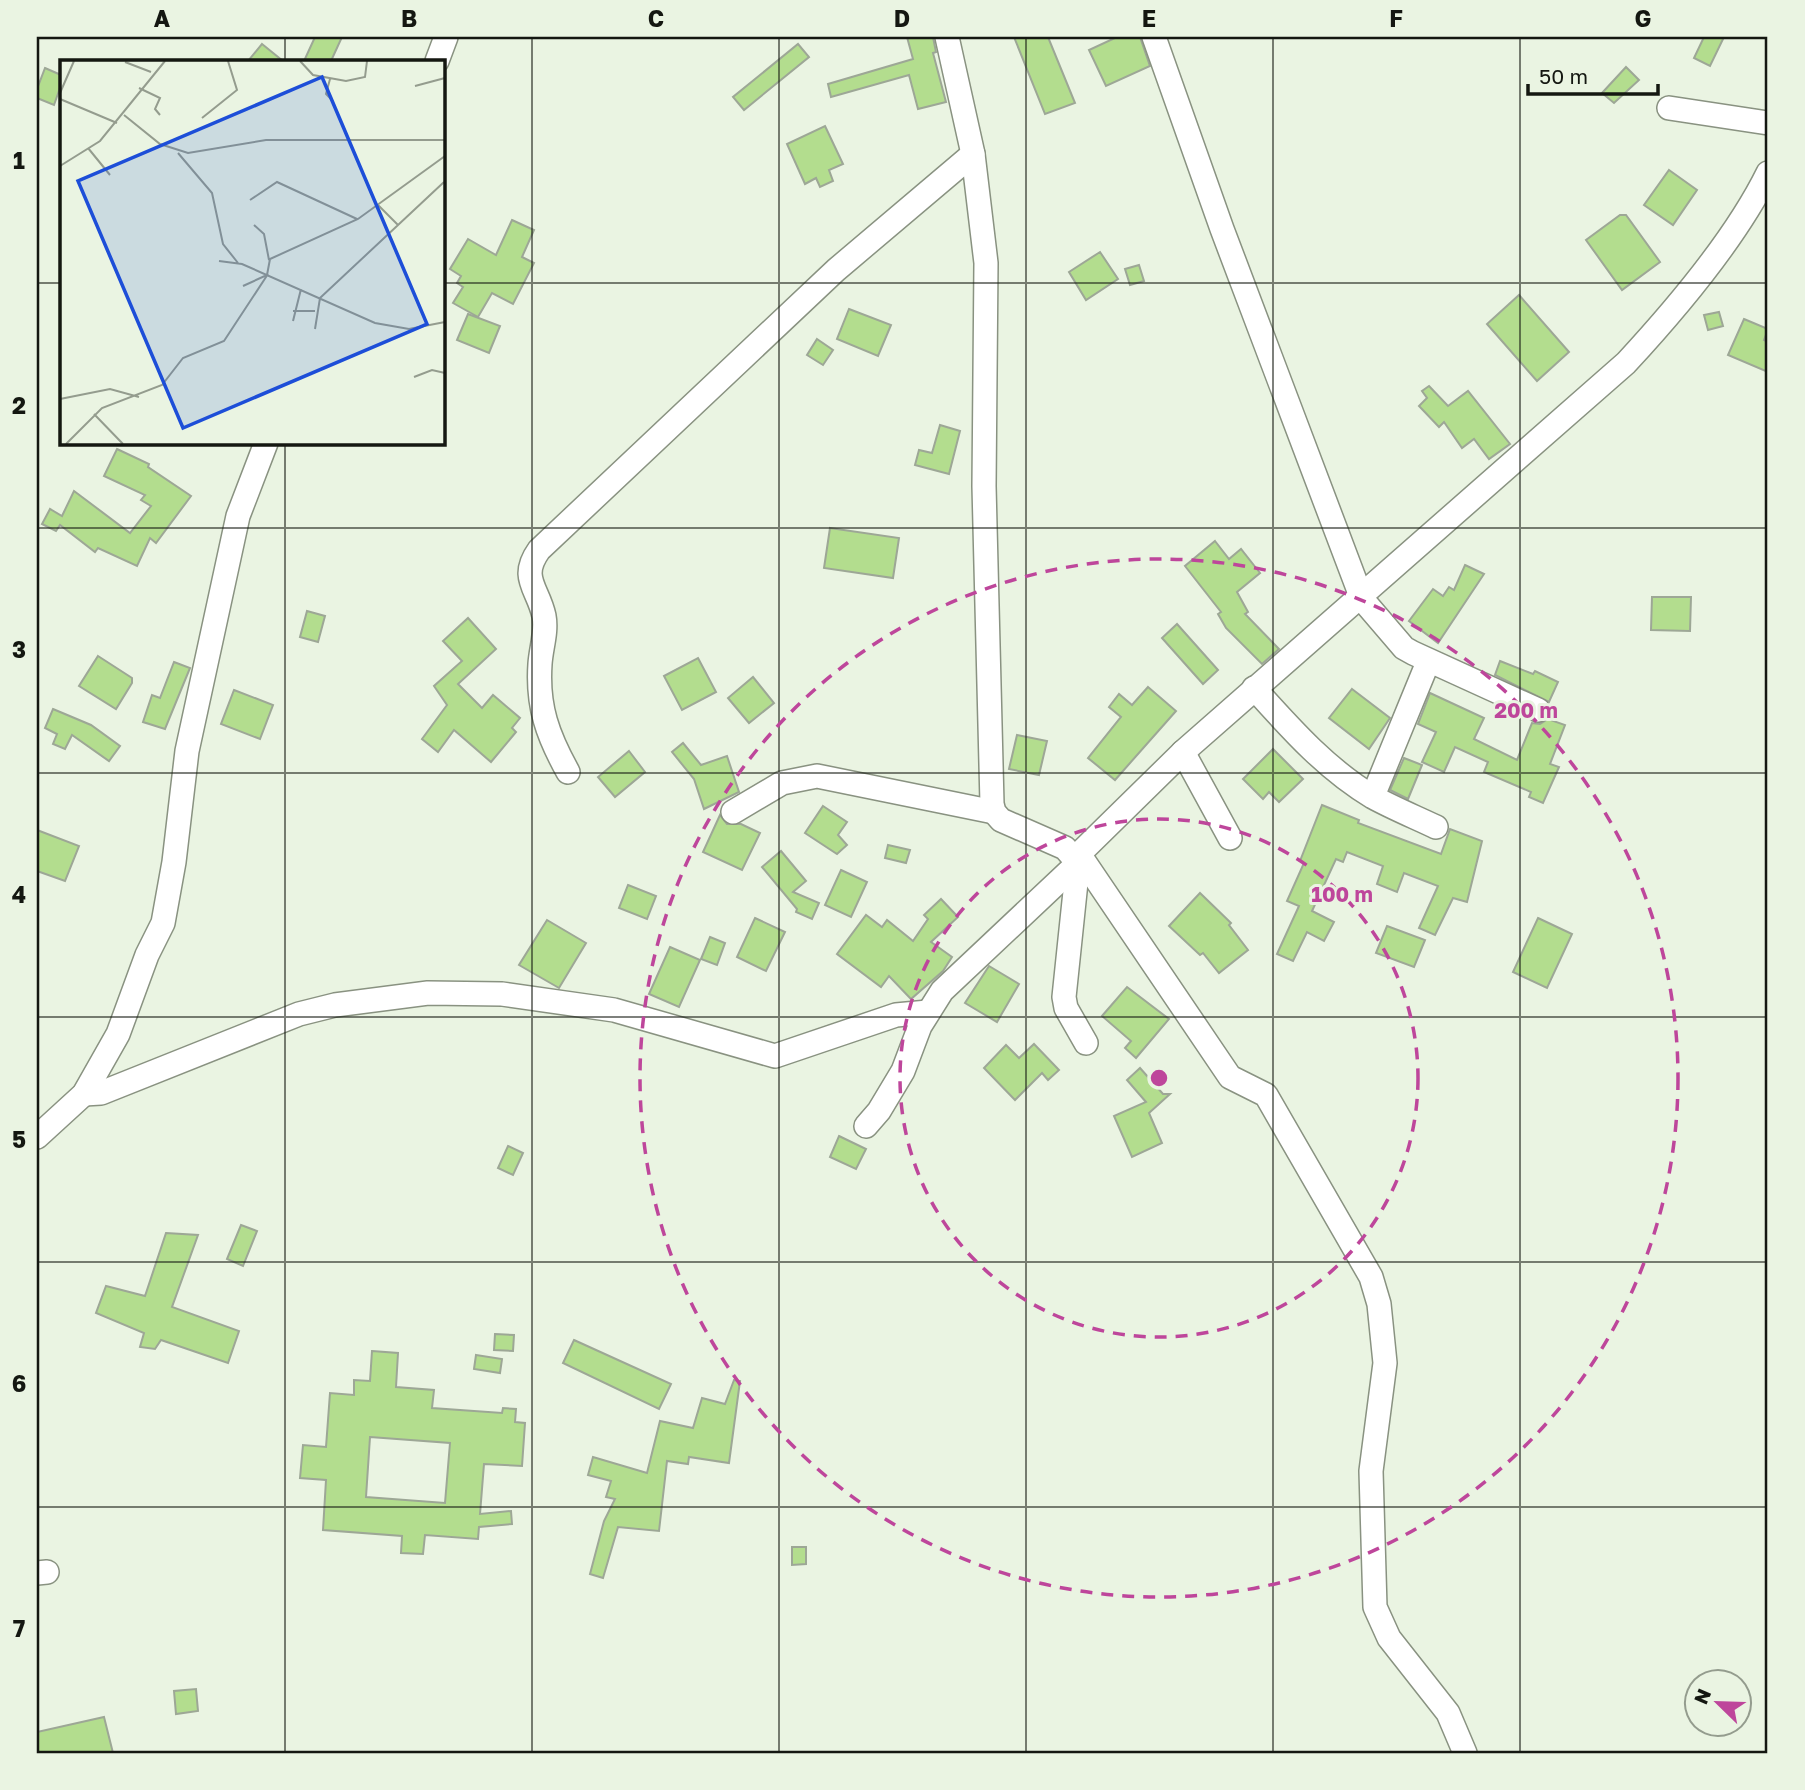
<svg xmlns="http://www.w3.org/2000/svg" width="1805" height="1790" font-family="'Golos Text',sans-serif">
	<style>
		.building { fill: #b3dd8e; stroke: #9da796; stroke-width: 2; fill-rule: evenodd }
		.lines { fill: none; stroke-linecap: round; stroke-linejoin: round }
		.minor-casing { stroke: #899281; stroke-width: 26 }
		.minor { stroke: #fff; stroke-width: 23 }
		.grid { fill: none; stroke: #141711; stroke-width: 2; stroke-opacity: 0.55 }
		.ring { fill: none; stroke: #be469b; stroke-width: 3.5; stroke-dasharray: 12 9 }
		.inset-road { fill: none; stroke: #949c8e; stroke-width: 2 }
		.view { fill: #1d4ed8; fill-opacity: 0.15; stroke: #1d4ed8; stroke-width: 3.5 }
		.inset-edge { fill: none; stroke: #141711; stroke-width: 3.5 }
		.centre { fill: #be469b; stroke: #eaf4e2; stroke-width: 3.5 }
		.ring-label { font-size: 21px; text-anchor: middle; font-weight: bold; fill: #be469b; stroke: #eaf4e2; stroke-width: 6; stroke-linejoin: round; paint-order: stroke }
		.neatline { fill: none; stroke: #141711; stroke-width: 2.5 }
		.grid-label { font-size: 23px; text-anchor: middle; font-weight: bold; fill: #141711 }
	</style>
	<rect width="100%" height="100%" fill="#eaf4e2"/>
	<!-- building -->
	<g class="building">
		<path d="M 315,37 L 342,37 L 331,61 L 304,61 Z"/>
		<path d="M 907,37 L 933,37 L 936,52 L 933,53 L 946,102 L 918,109 L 909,75 L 831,97 L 828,84 L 913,59 Z"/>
		<path d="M 1014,37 L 1048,37 L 1075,103 L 1045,114 Z"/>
		<path d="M 1117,37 L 1140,37 L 1150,66 L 1106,86 L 1089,50 Z"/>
		<path d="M 1704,37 L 1724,37 L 1710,66 L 1694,58 Z"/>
		<path d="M 262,44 L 283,61 L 248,61 Z"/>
		<path d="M 798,44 L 809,57 L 744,110 L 733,97 Z"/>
		<path d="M 1626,67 L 1639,80 L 1614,103 L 1602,93 Z"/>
		<path d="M 45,68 L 61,75 L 61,85 L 54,105 L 37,98 L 37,89 Z"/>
		<path d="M 825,126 L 843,164 L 829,170 L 833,181 L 820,187 L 816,178 L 805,184 L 787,144 Z"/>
		<path d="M 1669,170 L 1697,190 L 1673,225 L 1644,205 Z"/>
		<path d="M 1620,215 L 1626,215 L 1660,262 L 1622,290 L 1586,240 Z"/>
		<path d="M 512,220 L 534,230 L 522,257 L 534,263 L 513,304 L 492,293 L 478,317 L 453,303 L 463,287 L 457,283 L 461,276 L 450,269 L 468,239 L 496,255 Z"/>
		<path d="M 1100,252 L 1118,279 L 1086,300 L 1069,272 Z"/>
		<path d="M 1139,265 L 1144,281 L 1130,285 L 1125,269 Z"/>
		<path d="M 1519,295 L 1569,352 L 1537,381 L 1487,324 Z"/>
		<path d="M 849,309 L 891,325 L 878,356 L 837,339 Z"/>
		<path d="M 1719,312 L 1723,326 L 1708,330 L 1704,315 Z"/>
		<path d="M 468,314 L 500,326 L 489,353 L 457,340 Z"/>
		<path d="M 1744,319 L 1768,329 L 1764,340 L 1768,342 L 1768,372 L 1728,355 Z"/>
		<path d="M 817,339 L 833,350 L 823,365 L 807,355 Z"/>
		<path d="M 1429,386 L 1448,406 L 1468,391 L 1510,444 L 1489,459 L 1474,439 L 1462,448 L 1444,422 L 1439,427 L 1419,406 L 1427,398 L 1422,391 Z"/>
		<path d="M 940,425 L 960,431 L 949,474 L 915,465 L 919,450 L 932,453 Z"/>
		<path d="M 117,449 L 149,464 L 148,467 L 191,496 L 156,543 L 150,538 L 137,566 L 98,548 L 95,552 L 60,525 L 56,531 L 42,524 L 50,509 L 62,516 L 74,491 L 130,533 L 151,506 L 141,500 L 145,495 L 104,476 Z"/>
		<path d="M 830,528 L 899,538 L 893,578 L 824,568 Z"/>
		<path d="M 1215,541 L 1229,559 L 1241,549 L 1260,573 L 1237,592 L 1248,612 L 1245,614 L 1279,649 L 1262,664 L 1226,628 L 1218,614 L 1221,612 L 1185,566 Z"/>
		<path d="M 1465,565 L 1484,574 L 1438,643 L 1409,621 L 1433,589 L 1443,596 L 1449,587 L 1454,590 Z"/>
		<path d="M 1652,597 L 1691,597 L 1690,631 L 1651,630 Z"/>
		<path d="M 307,611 L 325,616 L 318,642 L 300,637 Z"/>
		<path d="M 468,618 L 496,649 L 458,684 L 482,708 L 493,695 L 520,718 L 512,728 L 516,732 L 491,762 L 454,730 L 438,752 L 422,739 L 447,705 L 434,686 L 462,661 L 443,641 Z"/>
		<path d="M 1177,624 L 1218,670 L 1203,684 L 1162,638 Z"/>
		<path d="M 98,656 L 132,678 L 132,683 L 116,709 L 79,686 Z"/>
		<path d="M 698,658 L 716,692 L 682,710 L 664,676 Z"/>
		<path d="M 1500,661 L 1533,674 L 1535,671 L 1558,682 L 1549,702 L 1495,675 Z"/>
		<path d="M 174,662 L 190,668 L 165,729 L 143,722 L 152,695 L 160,698 Z"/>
		<path d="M 753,677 L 774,703 L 749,723 L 728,698 Z"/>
		<path d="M 1148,687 L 1176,711 L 1115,780 L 1088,758 L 1121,717 L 1109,707 L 1119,694 L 1132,705 Z"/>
		<path d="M 1352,689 L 1390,718 L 1369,749 L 1329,718 Z"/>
		<path d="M 234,690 L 273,705 L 260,739 L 221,724 Z"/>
		<path d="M 1430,693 L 1484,718 L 1474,739 L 1517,760 L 1532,723 L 1540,724 L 1548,719 L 1565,725 L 1550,764 L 1559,767 L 1543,803 L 1529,797 L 1531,792 L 1484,772 L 1488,762 L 1455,747 L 1444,772 L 1422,762 L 1436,732 L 1418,724 Z"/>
		<path d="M 53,709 L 91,725 L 120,746 L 109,761 L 72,735 L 65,749 L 53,744 L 57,734 L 45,728 Z"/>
		<path d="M 1017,735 L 1047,741 L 1039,775 L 1009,769 Z"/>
		<path d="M 683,743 L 701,765 L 727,756 L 739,792 L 704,809 L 694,779 L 672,752 Z"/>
		<path d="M 1273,749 L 1303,779 L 1279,802 L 1269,792 L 1263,799 L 1243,779 Z"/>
		<path d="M 629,751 L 645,772 L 615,797 L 598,777 Z"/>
		<path d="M 1404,758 L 1422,765 L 1408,799 L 1390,790 Z"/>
		<path d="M 1322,805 L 1359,820 L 1358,823 L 1441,854 L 1450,829 L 1482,841 L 1467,902 L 1453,898 L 1435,935 L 1419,928 L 1438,886 L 1404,873 L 1397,892 L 1377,884 L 1383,866 L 1347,852 L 1343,862 L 1336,859 L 1312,911 L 1334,922 L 1324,941 L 1307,932 L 1293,961 L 1277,954 L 1299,906 L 1287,901 L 1304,863 L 1300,861 Z"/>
		<path d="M 823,806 L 847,822 L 838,835 L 847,845 L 837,854 L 805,833 Z"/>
		<path d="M 720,815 L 727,824 L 741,824 L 760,833 L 742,870 L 703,852 Z"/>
		<path d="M 37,830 L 79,846 L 65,881 L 37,871 Z"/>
		<path d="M 888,845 L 910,850 L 906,863 L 885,858 Z"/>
		<path d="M 781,851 L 806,881 L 793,892 L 819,903 L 812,919 L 796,912 L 797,909 L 762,867 Z"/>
		<path d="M 841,870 L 867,882 L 851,917 L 825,905 Z"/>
		<path d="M 628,885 L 656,896 L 647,919 L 619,908 Z"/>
		<path d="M 1200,893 L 1231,923 L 1229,925 L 1248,950 L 1219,973 L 1203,953 L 1200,955 L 1169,926 Z"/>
		<path d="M 941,899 L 958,917 L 931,942 L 952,957 L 943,971 L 911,999 L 889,976 L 881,987 L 837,954 L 866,915 L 882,927 L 887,920 L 913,941 L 928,919 L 924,915 Z"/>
		<path d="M 755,918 L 785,932 L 766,971 L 737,957 Z"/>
		<path d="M 1538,918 L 1572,934 L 1547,988 L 1513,972 Z"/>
		<path d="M 547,920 L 586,943 L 559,988 L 519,965 Z"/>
		<path d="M 1387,926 L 1425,940 L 1414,967 L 1376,953 Z"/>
		<path d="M 710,937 L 725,943 L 717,965 L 701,959 Z"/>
		<path d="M 670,947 L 700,960 L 679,1007 L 649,994 Z"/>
		<path d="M 989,966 L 1019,984 L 997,1022 L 965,1003 Z"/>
		<path d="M 1127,987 L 1169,1019 L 1136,1058 L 1125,1048 L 1131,1041 L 1102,1016 Z"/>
		<path d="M 1034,1044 L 1059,1070 L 1048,1080 L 1042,1073 L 1015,1100 L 984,1068 L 1006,1045 L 1019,1058 Z"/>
		<path d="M 1140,1068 L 1163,1094 L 1170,1094 L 1149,1113 L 1162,1143 L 1132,1157 L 1114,1116 L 1146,1102 L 1127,1080 Z"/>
		<path d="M 839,1136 L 866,1149 L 856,1169 L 830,1157 Z"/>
		<path d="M 508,1146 L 523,1153 L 513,1175 L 498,1168 Z"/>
		<path d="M 241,1225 L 257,1231 L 243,1266 L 227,1259 Z"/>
		<path d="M 166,1233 L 198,1235 L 172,1307 L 239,1331 L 228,1363 L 161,1340 L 155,1349 L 140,1347 L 144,1333 L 96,1313 L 106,1286 L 145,1296 Z"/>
		<path d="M 495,1334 L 514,1335 L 513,1351 L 494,1350 Z"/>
		<path d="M 574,1340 L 671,1384 L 659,1409 L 563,1363 Z"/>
		<path d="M 372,1351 L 398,1353 L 396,1387 L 434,1390 L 432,1408 L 502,1413 L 503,1408 L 516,1409 L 515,1422 L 525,1423 L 522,1466 L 484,1464 L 480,1514 L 511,1511 L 512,1524 L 479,1527 L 478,1539 L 425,1535 L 423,1554 L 401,1553 L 402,1536 L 323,1530 L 326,1480 L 300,1478 L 303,1445 L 326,1447 L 330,1393 L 354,1395 L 354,1380 L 370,1381 ZM 370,1437 L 450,1443 L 445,1503 L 366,1497 Z"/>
		<path d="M 476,1355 L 502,1359 L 500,1373 L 474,1369 Z"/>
		<path d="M 734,1380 L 740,1381 L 729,1463 L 689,1457 L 688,1464 L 667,1461 L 659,1531 L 618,1527 L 603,1578 L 590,1574 L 604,1521 L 615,1499 L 606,1497 L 611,1481 L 588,1475 L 593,1457 L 647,1473 L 660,1421 L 693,1428 L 702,1398 L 725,1404 Z"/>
		<path d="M 792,1547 L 806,1547 L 806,1564 L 792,1565 Z"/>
		<path d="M 196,1689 L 198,1711 L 176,1714 L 174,1691 Z"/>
		<path d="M 104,1717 L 113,1753 L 37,1753 L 37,1732 Z"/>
	</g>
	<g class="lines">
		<defs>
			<g id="minor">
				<path d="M 947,37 L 973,154 L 986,263 L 984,486 L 992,804 L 994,812 L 1001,820 L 1065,848 L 1078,863 L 1064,997 L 1066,1008 L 1086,1043"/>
				<path d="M 1154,37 L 1222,229 L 1362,599 L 1404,648 L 1413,653 L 1538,710"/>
				<path d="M 437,61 L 446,37"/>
				<path d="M 1669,108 L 1768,123"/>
				<path d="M 1254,688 C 1290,728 1326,769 1373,797 C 1393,808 1415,817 1436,827"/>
				<path d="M 1183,752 L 1230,838"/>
				<path d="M 568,772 C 548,736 537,707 540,664 C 541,648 547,632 544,616 C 538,588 519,578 539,550 L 836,270 L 973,154"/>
				<path d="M 1373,796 L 1428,662"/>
				<path d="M 733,812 L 782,783 L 817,776 L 994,812"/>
				<path d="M 1079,854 L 1230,1077 L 1266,1095 L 1371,1277 L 1379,1304 L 1385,1363 L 1371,1471 L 1375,1607 L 1389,1638 L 1448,1713 L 1465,1753"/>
				<path d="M 84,1094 L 101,1093 L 299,1014 L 335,1005 L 428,993 L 502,994 L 614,1010 L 775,1056 L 896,1015 L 928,1012"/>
				<path d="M 866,1126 L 879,1111 L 903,1071 L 920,1026 L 942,991 L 1078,863 L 1079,854 L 1183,752 L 1626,363 C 1676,309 1736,238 1768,173"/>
				<path d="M 37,1137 L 84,1094 L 118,1034 L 147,955 L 163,923 L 174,862 L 187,751 L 238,516 L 266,443"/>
				<path d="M 37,1573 L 47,1572"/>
			</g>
		</defs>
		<!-- minor casing -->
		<use href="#minor" class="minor-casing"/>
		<!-- minor -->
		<use href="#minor" class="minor"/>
	</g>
	<!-- grid -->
	<path class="grid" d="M 285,37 L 285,61M 532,37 L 532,1753M 779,37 L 779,1753M 1026,37 L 1026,1753M 1273,37 L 1273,1753M 1520,37 L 1520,1753M 37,283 L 61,283M 443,283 L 1768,283M 285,443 L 285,1753M 37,528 L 1768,528M 37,773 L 1768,773M 37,1017 L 1768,1017M 37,1262 L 1768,1262M 37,1507 L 1768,1507"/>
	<!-- distance rings -->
	<g class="ring">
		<circle cx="1159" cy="1078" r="259"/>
		<circle cx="1159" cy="1078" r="519"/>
	</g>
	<!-- overview -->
	<g transform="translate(60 60)">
		<rect width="385" height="385" fill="#eaf4e2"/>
		<path class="inset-road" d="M 240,1 L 253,15 L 286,21 L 305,17 L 307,1M 65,2 L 91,12M 270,19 L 266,34 L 272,40M 355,26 L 385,18M 79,28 L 100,38 L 95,49 L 100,55M 0,33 L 14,1M 0,39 L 57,63M 64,55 L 100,84 L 128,93 L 206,80 L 385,80M 142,58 L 177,30 L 168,1M 28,88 L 50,115M 118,93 L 152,133 L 163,184 L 178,203M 0,106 L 40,81 L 105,1M 190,140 L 217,122 L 297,159M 318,145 L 338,165M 194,165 L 204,174 L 209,200M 159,201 L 182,204 L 315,263 L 349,269 L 385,262M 183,226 L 207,215 L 210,199 L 298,159 L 385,96M 233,251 L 255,251M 233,261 L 241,229M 255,269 L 260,238 L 384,122M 354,317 L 372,310 L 385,313M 0,339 L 50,329 L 79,337M 34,354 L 63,384M 6,384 L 42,348 L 102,325 L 123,298 L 164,281 L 208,214"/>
		<path class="view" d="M 262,17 L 367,264 L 123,368 L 18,121 Z"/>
		<rect width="385" height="385" class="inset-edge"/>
	</g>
	<circle cx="1159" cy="1078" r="10" class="centre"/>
	<g class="ring-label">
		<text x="1526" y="718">200 m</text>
		<text x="1342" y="902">100 m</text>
	</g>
	<!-- border -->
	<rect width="1805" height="1790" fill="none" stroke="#eaf4e2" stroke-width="77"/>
	<!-- north arrow -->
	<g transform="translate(1718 1703) rotate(293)"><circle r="33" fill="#eaf4e2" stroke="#949c8e" stroke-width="2"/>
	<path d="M0-5L12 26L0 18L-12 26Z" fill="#be469b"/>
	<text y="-10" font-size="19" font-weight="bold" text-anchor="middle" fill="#141711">N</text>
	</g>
	<!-- scale -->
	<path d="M1528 84v10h130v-10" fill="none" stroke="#141711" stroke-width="3.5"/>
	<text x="1539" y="84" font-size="21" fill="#141711" stroke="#eaf4e2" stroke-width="5" paint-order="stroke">50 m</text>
	<rect x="38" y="38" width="1728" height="1714" class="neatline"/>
	<g class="grid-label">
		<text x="162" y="27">A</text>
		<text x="409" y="27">B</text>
		<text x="656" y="27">C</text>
		<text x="902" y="27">D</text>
		<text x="1149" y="27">E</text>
		<text x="1396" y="27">F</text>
		<text x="1643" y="27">G</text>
		<text x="19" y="169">1</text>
		<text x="19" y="414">2</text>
		<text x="19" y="658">3</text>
		<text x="19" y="903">4</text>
		<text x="19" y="1148">5</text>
		<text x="19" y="1392">6</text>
		<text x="19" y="1637">7</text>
	</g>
</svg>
